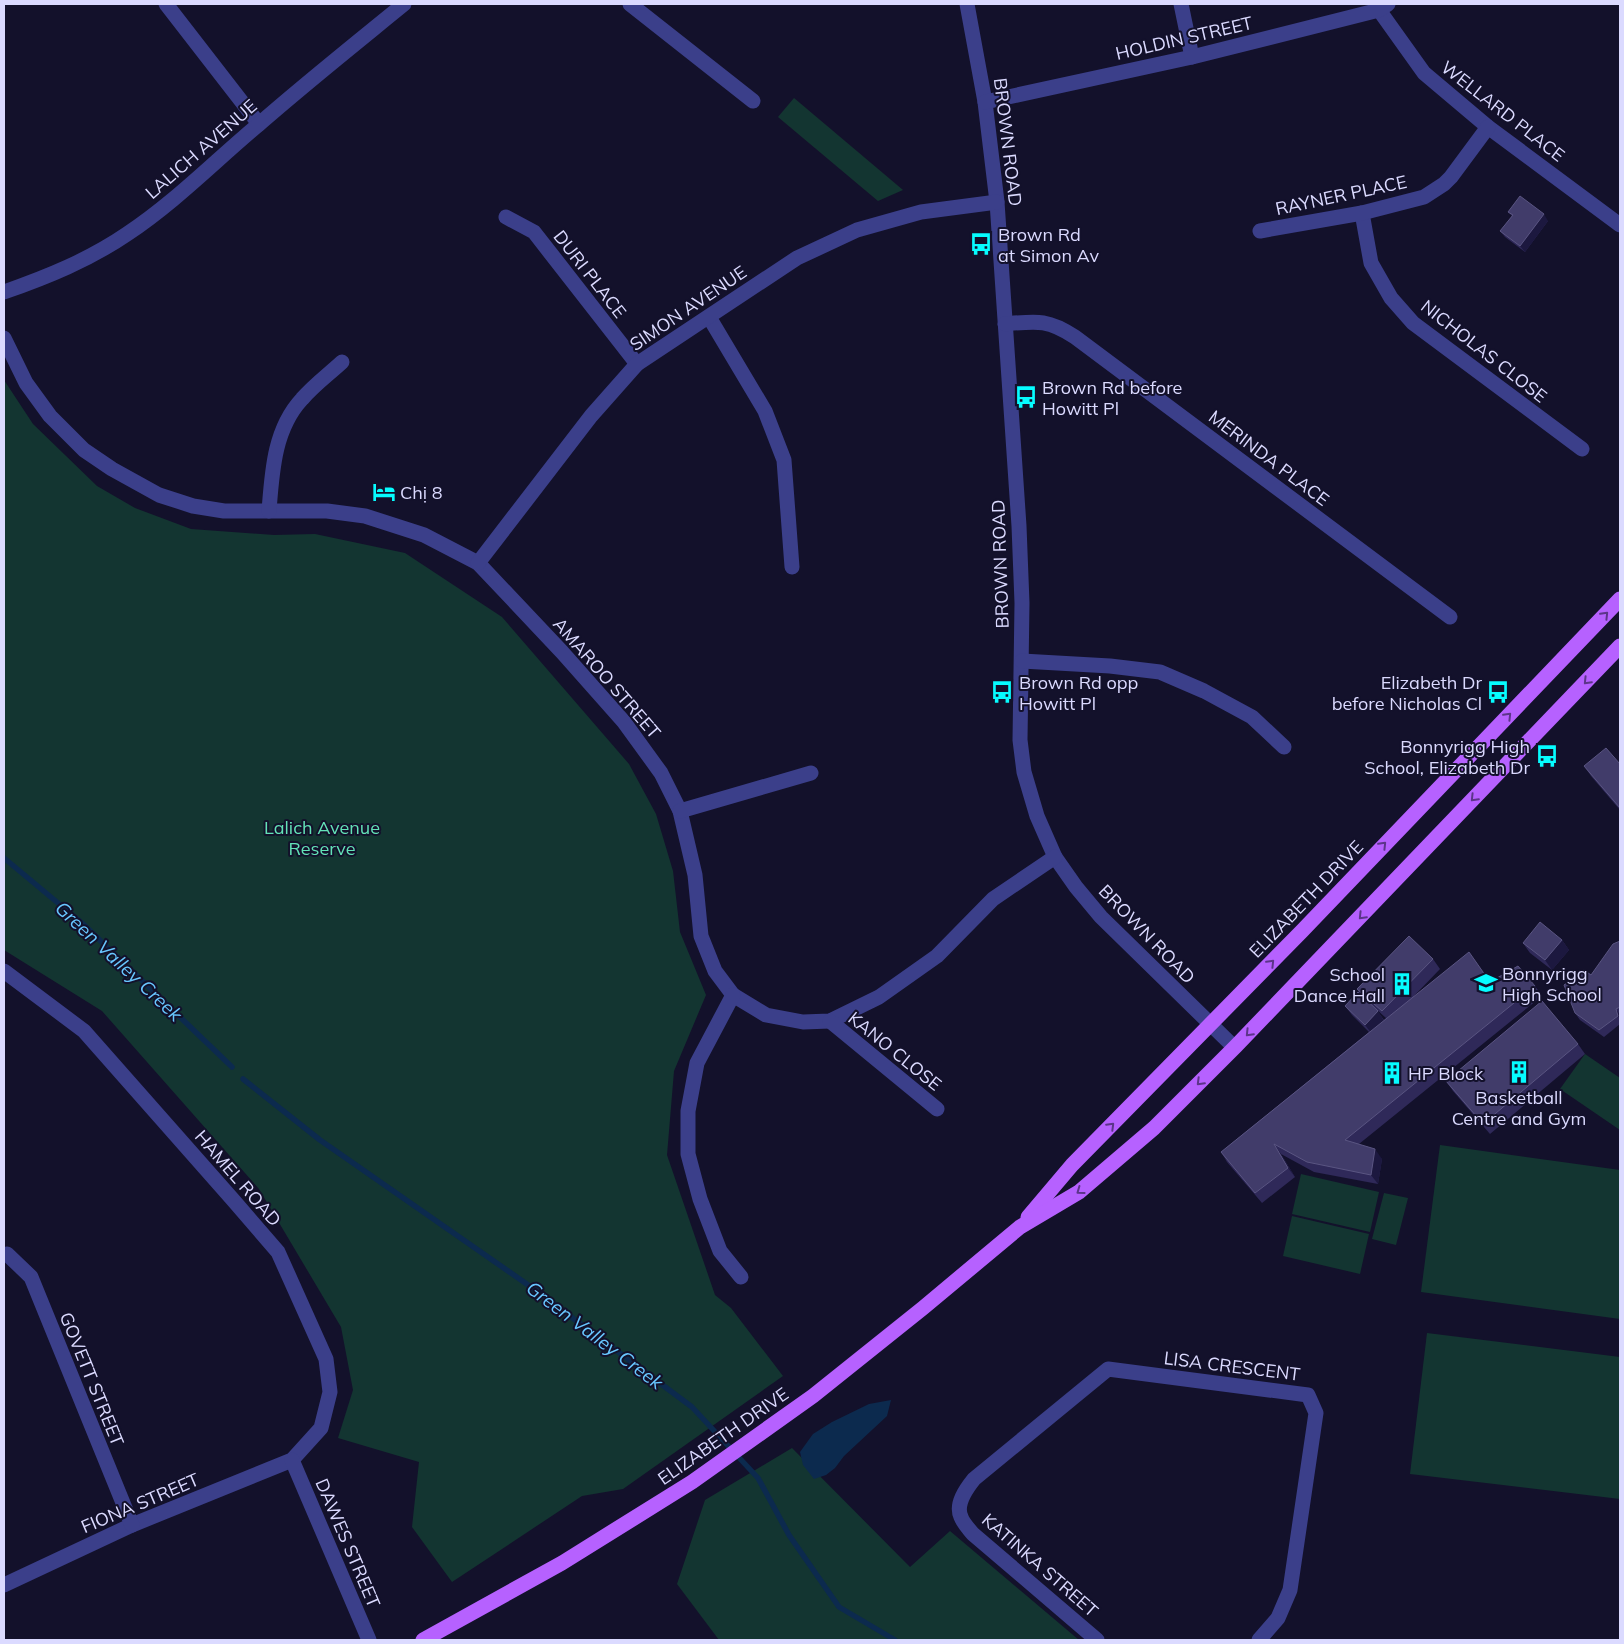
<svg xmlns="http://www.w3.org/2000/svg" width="1624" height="1644" font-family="Mulish,sans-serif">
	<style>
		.green { fill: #133531 }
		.water { fill: #0c2a4e }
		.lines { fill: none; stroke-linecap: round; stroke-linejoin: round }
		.stream { stroke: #0c2a4e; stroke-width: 5.5 }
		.minor { stroke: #3b3f8a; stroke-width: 15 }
		.major { stroke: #b661ff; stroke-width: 15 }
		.wall { fill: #2f2959; fill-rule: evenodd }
		.shaded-wall { fill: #1c183f }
		.building { fill: #413c6a; stroke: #5a5582 }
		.oneway { stroke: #5c358a }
		.labels { text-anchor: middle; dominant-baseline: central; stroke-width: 4; stroke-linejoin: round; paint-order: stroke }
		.street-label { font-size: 18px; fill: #dbdaff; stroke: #13112b }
		.poi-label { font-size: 18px; fill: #dbdaff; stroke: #13112b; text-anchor: start }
		.park-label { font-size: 18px; fill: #63e2b7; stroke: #13112b }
		.water-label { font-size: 19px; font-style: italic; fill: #68c7ff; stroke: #13112b }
	</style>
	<rect width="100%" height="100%" fill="#13112b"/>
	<!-- green -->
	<g class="green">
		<path d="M 794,98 L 903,190 L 878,201 L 778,117 Z"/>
		<path d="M 4,380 L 33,424 L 97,486 L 135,508 L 191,529 L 274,535 L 315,534 L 405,553 L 502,617 L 629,764 L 656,814 L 673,871 L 680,932 L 706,995 L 674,1071 L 667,1155 L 715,1295 L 731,1308 L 783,1376 L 623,1489 L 582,1496 L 452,1582 L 412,1527 L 419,1462 L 338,1438 L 353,1390 L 341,1327 L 259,1189 L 102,1011 L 4,950 Z"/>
		<path d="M 1585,1054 L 1620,1078 L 1620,1130 L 1560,1089 Z"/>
		<path d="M 1440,1145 L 1620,1170 L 1620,1319 L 1421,1292 Z"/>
		<path d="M 1301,1174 L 1379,1192 L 1370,1232 L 1292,1214 Z"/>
		<path d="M 1384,1193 L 1408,1198 L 1396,1245 L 1372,1239 Z"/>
		<path d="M 1292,1216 L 1369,1234 L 1360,1274 L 1283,1256 Z"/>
		<path d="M 1427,1333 L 1620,1357 L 1620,1499 L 1410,1474 Z"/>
		<path d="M 792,1448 L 910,1567 L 950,1531 L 1079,1640 L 719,1640 L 677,1584 L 705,1500 Z"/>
	</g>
	<!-- water -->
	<path class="water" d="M 891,1400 L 887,1416 L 844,1456 L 835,1468 L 826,1475 L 814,1479 L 803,1465 L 800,1452 L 813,1434 L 832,1422 L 869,1404 Z"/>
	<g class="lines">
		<!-- stream -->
		<g class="stream">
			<path d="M 4,858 L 82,923 L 232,1067"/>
			<path d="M 243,1079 L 320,1140 L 531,1287 L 692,1407 L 758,1478 L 789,1535 L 839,1607 L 895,1640"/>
		</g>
		<!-- minor -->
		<g class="minor">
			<path d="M 166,4 L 259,124"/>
			<path d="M 630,4 L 753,101"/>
			<path d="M 967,4 L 985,102 L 997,202 L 1019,526 L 1022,603 L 1020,740 L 1024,772 L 1037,816 L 1055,857 L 1076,887 L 1101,917 L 1234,1047"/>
			<path d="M 1181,4 L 1192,57"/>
			<path d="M 1379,10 L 1424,73 L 1488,127 L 1620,225"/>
			<path d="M 985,102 L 1192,57 L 1379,10 L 1388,4"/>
			<path d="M 1362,213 L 1371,263 L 1391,298 L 1413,323 L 1582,449"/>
			<path d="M 506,217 L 534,232 L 637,364"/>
			<path d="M 1260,231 L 1362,213 L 1424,197 L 1444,184 L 1451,177 L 1488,127"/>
			<path d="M 4,292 C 47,277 89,260 127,234 C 174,203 215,161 258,125 C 306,83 355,44 404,4"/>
			<path d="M 709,317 L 765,411 L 784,460 L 792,567"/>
			<path d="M 1005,324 C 1037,321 1048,319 1075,337 L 1450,617"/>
			<path d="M 4,338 L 26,383 L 50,416 L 84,450 L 112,469 L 159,495 L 193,506 L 224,511 L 327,511 L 365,516 L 424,535 L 478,563 L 562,652 L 624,722 L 661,773 L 680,811 L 695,875 L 701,936 L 715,971 L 733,995 L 766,1015 L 803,1022 L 830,1021 L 879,997 L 937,956 L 993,899 L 1055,857"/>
			<path d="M 269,511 C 272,472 274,429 302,399 C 314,385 329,374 342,362"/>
			<path d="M 478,563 L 591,416 L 637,364 L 797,258 L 857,230 L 921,212 L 997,202"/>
			<path d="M 1022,661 L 1110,666 L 1160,672 L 1204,691 L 1252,717 L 1284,747"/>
			<path d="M 680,811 L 811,773"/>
			<path d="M 4,971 L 84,1031 L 234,1201 L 278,1252 L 326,1359 L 330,1392 L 321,1428 L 292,1460 L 132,1525 L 4,1585"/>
			<path d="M 733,995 L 697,1063 L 688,1111 L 688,1154 L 700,1199 L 720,1251 L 741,1277"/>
			<path d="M 830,1021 L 937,1109"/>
			<path d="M 7,1254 L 31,1277 L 132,1525"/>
			<path d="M 292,1460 L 369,1640"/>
			<path d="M 1097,1640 L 973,1534 C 969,1529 963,1523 961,1517 C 955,1504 966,1489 974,1479 L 1108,1369 L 1308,1395 L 1316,1413 L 1290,1590 L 1278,1618 L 1259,1640"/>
		</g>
		<!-- major -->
		<g class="major">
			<path d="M 1028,1217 L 1072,1165 L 1302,931 L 1620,599"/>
			<path d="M 423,1640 L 562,1563 L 692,1482 L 813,1396 L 923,1308 L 1020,1227 L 1079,1192 L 1154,1128 L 1236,1046 L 1620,646"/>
		</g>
	</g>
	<!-- wall -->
	<g class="wall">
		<path d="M 1508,212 L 1548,221 L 1525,252 L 1505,237 L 1500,231 L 1512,216 Z"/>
		<path d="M 1620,764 L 1620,810 L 1591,776 L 1584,766 Z"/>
		<path d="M 1562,940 L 1569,950 L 1552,970 L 1530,953 L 1523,943 Z"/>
		<path d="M 1620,941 L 1620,1024 L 1604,1037 L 1580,1020 L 1575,1013 L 1591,975 Z"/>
		<path d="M 1433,959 L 1440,969 L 1414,996 L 1490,982 L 1535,986 L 1542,996 L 1359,1144 L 1382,1159 L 1378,1184 L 1314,1172 L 1281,1154 L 1295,1177 L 1262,1203 L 1227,1162 L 1221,1152 L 1369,1032 L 1352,1015 L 1345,1006 L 1361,995 L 1357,989 ZM 1376,1009 L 1386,1018 L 1384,1020 Z"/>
		<path d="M 1578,1044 L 1585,1054 L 1490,1134 L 1453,1091 L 1446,1081 Z"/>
	</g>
	<!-- shaded-wall -->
	<g class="shaded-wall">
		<path d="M 1544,214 L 1548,221 L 1525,252 L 1520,246 Z"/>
		<path d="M 1562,940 L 1569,950 L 1552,970 L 1545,960 Z"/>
		<path d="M 1616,1009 L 1620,1015 L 1620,1019 L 1618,1016 Z"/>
		<path d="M 1378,1011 L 1384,1021 L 1372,1034 L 1365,1025 Z"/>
		<path d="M 1274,1144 L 1281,1154 L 1295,1177 L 1288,1168 Z"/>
		<path d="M 1375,1149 L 1382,1159 L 1378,1184 L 1371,1175 Z"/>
	</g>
	<!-- building -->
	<g class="building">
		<path d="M 1520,196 L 1544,214 L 1520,246 L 1500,231 L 1513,215 L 1508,212 Z"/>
		<path d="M 1606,748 L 1620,764 L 1620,808 L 1584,766 Z"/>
		<path d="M 1540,922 L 1562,940 L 1545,960 L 1523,943 Z"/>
		<path d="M 1409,936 L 1433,959 L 1382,1011 L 1357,989 Z"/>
		<path d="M 1620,941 L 1620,1007 L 1616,1009 L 1618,1016 L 1599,1030 L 1575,1013 L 1564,985 L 1584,970 L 1591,975 L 1613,944 Z"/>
		<path d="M 1469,952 L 1490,982 L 1518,966 L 1535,986 L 1345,1140 L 1375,1149 L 1371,1175 L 1307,1162 L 1274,1144 L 1288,1168 L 1255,1193 L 1221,1152 Z"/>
		<path d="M 1358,992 L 1378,1011 L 1365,1025 L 1345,1006 Z"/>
		<path d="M 1542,1001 L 1578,1044 L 1483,1124 L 1446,1081 Z"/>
	</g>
	<!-- one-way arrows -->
	<defs><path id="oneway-chevron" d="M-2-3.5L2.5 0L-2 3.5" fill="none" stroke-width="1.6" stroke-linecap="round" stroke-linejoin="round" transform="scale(1.25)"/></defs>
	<g class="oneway">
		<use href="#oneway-chevron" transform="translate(1605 615) rotate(-46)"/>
		<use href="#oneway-chevron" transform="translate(1587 681) rotate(134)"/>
		<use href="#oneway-chevron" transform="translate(1508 716) rotate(-46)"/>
		<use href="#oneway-chevron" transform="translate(1474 798) rotate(134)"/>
		<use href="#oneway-chevron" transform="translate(1383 845) rotate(-46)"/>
		<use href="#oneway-chevron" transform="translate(1362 916) rotate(134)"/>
		<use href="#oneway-chevron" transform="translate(1271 963) rotate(-46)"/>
		<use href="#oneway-chevron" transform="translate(1249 1033) rotate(134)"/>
		<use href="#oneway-chevron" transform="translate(1200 1082) rotate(135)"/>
		<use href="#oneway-chevron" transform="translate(1111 1126) rotate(-45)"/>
		<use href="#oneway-chevron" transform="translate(1080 1191) rotate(144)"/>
	</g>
	<!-- icons -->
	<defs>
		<symbol id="bus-bare" viewBox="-9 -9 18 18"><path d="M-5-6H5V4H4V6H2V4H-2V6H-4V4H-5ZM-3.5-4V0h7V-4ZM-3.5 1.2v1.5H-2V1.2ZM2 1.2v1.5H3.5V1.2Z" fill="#06fcff" stroke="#13112b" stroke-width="2.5" paint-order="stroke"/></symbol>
		<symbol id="hotel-bare" viewBox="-9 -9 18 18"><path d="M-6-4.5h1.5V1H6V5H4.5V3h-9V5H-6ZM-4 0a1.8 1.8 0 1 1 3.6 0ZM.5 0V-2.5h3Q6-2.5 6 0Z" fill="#06fcff" stroke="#13112b" stroke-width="2.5" paint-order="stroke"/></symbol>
		<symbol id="school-bare" viewBox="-9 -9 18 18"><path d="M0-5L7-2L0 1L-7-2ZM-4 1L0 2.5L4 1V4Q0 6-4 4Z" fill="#06fcff" stroke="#13112b" stroke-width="2.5" paint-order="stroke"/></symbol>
		<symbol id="building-bare" viewBox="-9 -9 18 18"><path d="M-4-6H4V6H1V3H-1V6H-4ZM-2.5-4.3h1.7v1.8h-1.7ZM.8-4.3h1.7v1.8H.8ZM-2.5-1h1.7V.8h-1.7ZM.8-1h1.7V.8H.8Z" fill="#06fcff" stroke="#13112b" stroke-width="2.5" paint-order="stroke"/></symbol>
	</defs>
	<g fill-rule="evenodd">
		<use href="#bus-bare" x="965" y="228" width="32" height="32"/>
		<use href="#bus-bare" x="1010" y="381" width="32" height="32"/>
		<use href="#hotel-bare" x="368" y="476" width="32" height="32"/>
		<use href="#bus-bare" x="986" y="676" width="32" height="32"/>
		<use href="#bus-bare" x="1482" y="676" width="32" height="32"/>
		<use href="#bus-bare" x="1531" y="740" width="32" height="32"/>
		<use href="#school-bare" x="1470" y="967" width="32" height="32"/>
		<use href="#building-bare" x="1386" y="968" width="32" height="32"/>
		<use href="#building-bare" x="1503" y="1056" width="32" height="32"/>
		<use href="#building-bare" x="1376" y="1057" width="32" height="32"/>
	</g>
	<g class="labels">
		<!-- street labels -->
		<g class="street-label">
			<text transform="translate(1184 38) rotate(-13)">HOLDIN STREET</text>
			<text transform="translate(1503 111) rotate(38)">WELLARD PLACE</text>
			<text transform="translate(1008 142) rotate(83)">BROWN ROAD</text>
			<text transform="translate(201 149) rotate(-41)">LALICH AVENUE</text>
			<text transform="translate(1341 195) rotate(-12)">RAYNER PLACE</text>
			<text transform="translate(590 274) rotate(52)">DURI PLACE</text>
			<text transform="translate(688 308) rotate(-34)">SIMON AVENUE</text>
			<text transform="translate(1484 351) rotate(38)">NICHOLAS CLOSE</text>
			<text transform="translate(1269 458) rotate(37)">MERINDA PLACE</text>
			<text transform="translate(1000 564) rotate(-92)">BROWN ROAD</text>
			<text transform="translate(607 678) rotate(49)">AMAROO STREET</text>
			<text transform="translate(1306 899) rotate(-46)">ELIZABETH DRIVE</text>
			<text transform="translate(1147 934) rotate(46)">BROWN ROAD</text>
			<text transform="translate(895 1051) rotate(39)">KANO CLOSE</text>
			<text transform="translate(238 1178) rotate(49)">HAMEL ROAD</text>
			<text transform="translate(1232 1366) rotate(7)">LISA CRESCENT</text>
			<text transform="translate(92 1379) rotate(68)">GOVETT STREET</text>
			<text transform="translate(723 1436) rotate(-35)">ELIZABETH DRIVE</text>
			<text transform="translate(140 1503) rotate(-23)">FIONA STREET</text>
			<text transform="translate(348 1543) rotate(67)">DAWES STREET</text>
			<text transform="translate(1040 1565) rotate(41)">KATINKA STREET</text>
		</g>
		<!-- poi labels -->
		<g class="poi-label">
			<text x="998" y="234">Brown Rd<tspan x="998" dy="21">at Simon Av</tspan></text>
			<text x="1042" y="387">Brown Rd before<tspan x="1042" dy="21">Howitt Pl</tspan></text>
			<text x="400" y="492">Chị 8</text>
			<text x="1019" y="682">Brown Rd opp<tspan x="1019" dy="21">Howitt Pl</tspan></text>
			<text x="1482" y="682" text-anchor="end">Elizabeth Dr<tspan x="1482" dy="21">before Nicholas Cl</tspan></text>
			<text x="1530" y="746" text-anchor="end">Bonnyrigg High<tspan x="1530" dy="21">School, Elizabeth Dr</tspan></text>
			<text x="1502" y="973">Bonnyrigg<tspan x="1502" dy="21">High School</tspan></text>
			<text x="1385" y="974" text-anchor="end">School<tspan x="1385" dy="21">Dance Hall</tspan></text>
			<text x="1408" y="1073">HP Block</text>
			<text x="1519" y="1097" text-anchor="middle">Basketball<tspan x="1519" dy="21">Centre and Gym</tspan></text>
		</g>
		<!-- park labels -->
		<g class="park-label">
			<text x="322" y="827">Lalich Avenue<tspan x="322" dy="21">Reserve</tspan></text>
		</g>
		<!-- water labels -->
		<g class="water-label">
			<text transform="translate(119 961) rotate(43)">Green Valley Creek</text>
			<text transform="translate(595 1335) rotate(37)">Green Valley Creek</text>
		</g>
	</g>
	<!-- border -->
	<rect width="1624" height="1644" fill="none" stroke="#dbdaff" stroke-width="10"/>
</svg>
